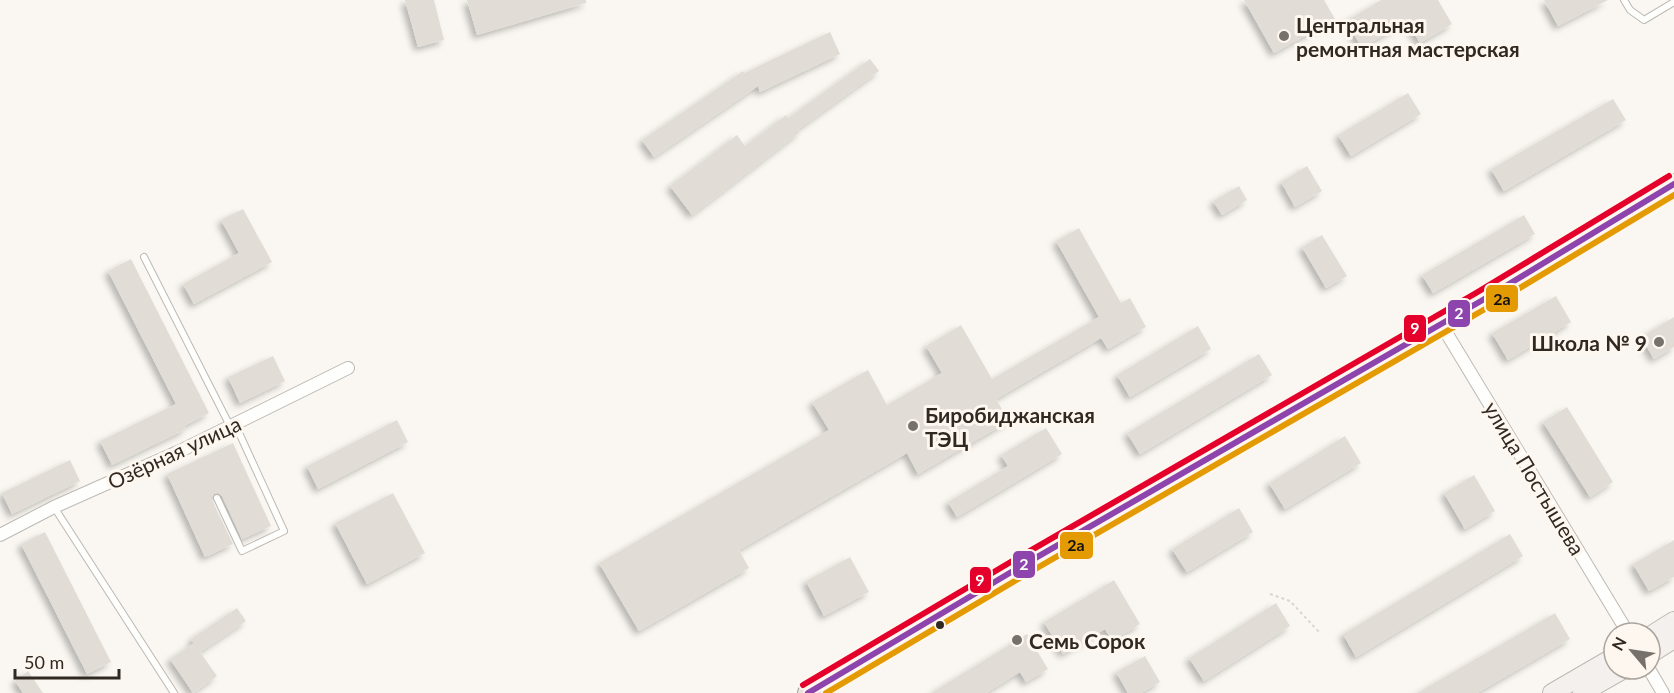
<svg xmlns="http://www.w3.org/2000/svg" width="1674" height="693" font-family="Lato,sans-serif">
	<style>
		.building { fill: #e1ddd6; filter: url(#shadow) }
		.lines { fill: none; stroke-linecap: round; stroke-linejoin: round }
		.lane-casing { stroke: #bdb9b3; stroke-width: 8 }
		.street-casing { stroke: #bdb9b3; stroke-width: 14 }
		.secondary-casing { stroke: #bdb9b3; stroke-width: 20 }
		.primary-casing { stroke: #aba397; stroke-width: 22 }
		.path { stroke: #d7d6d5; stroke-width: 2; stroke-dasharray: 3 3; stroke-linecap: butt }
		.lane { stroke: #fefefd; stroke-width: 6 }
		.street { stroke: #fefefd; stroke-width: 12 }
		.secondary { stroke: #f3f0ed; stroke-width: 18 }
		.primary { stroke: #e8e3dd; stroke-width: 20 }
		.bus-1-casing { stroke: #fef7ef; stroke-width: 10 }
		.bus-2-casing { stroke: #fef7ef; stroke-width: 10 }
		.bus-3-casing { stroke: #fef7ef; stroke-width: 10 }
		.bus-1 { stroke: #8e44ad; stroke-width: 6 }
		.bus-2 { stroke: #e39a03; stroke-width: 6 }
		.bus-3 { stroke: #e4002b; stroke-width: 6 }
		.poi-dot { fill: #76716b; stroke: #fef7ef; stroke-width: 2 }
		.bus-dot { fill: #2f2922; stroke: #fef7ef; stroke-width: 2 }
		.labels { text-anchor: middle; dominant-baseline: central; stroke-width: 6; stroke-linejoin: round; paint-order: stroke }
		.poi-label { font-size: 21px; font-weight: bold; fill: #2f2922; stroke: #fef7ef; text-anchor: start }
		.street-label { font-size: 21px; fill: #2f2922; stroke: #fef7ef }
		.line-badge { stroke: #fef7ef; stroke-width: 2 }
		.badge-label { font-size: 16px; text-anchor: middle; font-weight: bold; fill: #fff }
		.pale-badge-label { font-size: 16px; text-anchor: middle; font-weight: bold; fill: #111 }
	</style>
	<defs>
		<filter id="shadow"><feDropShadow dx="-4" dy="4" stdDeviation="3" flood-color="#0004"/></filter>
	</defs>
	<rect width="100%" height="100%" fill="#faf7f2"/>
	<!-- building -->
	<g class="building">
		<path d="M 405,0 L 434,0 L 444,40 L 418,47 Z"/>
		<path d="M 467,0 L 586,0 L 586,3 L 477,35 Z"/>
		<path d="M 1244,0 L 1324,0 L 1335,19 L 1274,53 Z"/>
		<path d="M 1381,0 L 1438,0 L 1452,24 L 1420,43 L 1407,21 L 1362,48 L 1346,21 Z"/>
		<path d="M 1544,0 L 1608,0 L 1558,26 Z"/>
		<path d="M 830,32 L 840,54 L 760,92 L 758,86 L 654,157 L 642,140 L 743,71 L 744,73 Z"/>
		<path d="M 870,59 L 879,71 L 797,130 L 800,132 L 692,215 L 670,186 L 737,135 L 745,146 L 786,115 L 788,118 Z"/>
		<path d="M 1408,93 L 1421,114 L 1351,156 L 1338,135 Z"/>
		<path d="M 1613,99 L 1626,120 L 1504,191 L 1491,169 Z"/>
		<path d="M 1307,166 L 1322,191 L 1295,207 L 1281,182 Z"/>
		<path d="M 1239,186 L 1247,200 L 1222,215 L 1213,201 Z"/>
		<path d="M 243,209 L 272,262 L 194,304 L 183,284 L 239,253 L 221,220 Z"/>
		<path d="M 1524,215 L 1535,234 L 1433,293 L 1422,275 Z"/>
		<path d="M 1079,228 L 1121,303 L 1130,298 L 1146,327 L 1108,349 L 1101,338 L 996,399 L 1009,421 L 918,474 L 907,453 L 739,550 L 749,568 L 639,631 L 599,563 L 829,430 L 812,402 L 868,370 L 887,405 L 942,373 L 926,346 L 961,325 L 992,379 L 1099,317 L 1056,241 Z"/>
		<path d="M 1322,235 L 1347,276 L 1326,288 L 1302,247 Z"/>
		<path d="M 131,259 L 209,413 L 184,426 L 186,429 L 112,465 L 100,441 L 176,404 L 108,271 Z"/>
		<path d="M 1556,296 L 1571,322 L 1508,360 L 1492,333 Z"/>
		<path d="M 1674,317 L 1674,347 L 1654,359 L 1641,337 Z"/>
		<path d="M 1198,326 L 1211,349 L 1130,397 L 1117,375 Z"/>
		<path d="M 1259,354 L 1272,375 L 1140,454 L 1127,433 Z"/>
		<path d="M 273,356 L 285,381 L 240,403 L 228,377 Z"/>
		<path d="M 1567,407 L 1613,482 L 1590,497 L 1543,422 Z"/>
		<path d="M 397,420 L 408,442 L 318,489 L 307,466 Z"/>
		<path d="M 1046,428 L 1062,454 L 957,517 L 948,502 L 1008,466 L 1001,455 Z"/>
		<path d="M 1345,436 L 1361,463 L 1285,509 L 1269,483 Z"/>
		<path d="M 233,443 L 271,526 L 242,539 L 222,496 L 218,493 L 214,494 L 212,497 L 212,500 L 233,544 L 205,557 L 167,474 Z"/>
		<path d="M 70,460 L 80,481 L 12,514 L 2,493 Z"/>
		<path d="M 1474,475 L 1495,511 L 1465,529 L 1444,493 Z"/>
		<path d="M 393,493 L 425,553 L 367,584 L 335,523 Z"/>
		<path d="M 1239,508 L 1253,532 L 1187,572 L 1172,549 Z"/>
		<path d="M 45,532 L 111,662 L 87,674 L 21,544 Z"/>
		<path d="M 1510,534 L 1523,556 L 1356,657 L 1343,634 Z"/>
		<path d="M 1674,540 L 1674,577 L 1649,591 L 1633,564 Z"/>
		<path d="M 850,557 L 869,592 L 824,616 L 806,581 Z"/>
		<path d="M 1114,580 L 1140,624 L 1112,641 L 1105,629 L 1063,654 L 1044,622 Z"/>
		<path d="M 1276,603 L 1290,626 L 1204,681 L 1189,658 Z"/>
		<path d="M 237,608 L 246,621 L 200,652 L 217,676 L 193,693 L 170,659 L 194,643 L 191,639 Z"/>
		<path d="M 1555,613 L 1570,639 L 1477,693 L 1417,693 Z"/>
		<path d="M 1027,634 L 1048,669 L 1026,682 L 1020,672 L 986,693 L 931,693 Z"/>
		<path d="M 1145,656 L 1160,682 L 1141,693 L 1128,693 L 1116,672 Z"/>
		<path d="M 28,671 L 43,693 L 23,693 L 15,681 Z"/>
	</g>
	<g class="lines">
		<defs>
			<g id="lane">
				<path d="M 1624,0 L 1630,10 L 1644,20 L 1674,2"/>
				<path d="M 144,257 L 230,426"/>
				<path d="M 217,498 L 242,551 L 284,531 L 235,424"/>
				<path d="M 54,507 L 174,693"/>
			</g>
			<g id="street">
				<path d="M 1441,324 L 1628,633"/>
				<path d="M 0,535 L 54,507 L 180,451 L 348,368"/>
				<path d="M 1649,669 L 1663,693"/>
			</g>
			<g id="secondary">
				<path d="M 1650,636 L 1674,621"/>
				<path d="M 1650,654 L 1674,639"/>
				<path d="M 1552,693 L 1614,657"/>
				<path d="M 1582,693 L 1624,669"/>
			</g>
			<path id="primary" d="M 808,693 L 1013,571 L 1481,301 L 1674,184"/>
		</defs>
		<!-- lane casing -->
		<use href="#lane" class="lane-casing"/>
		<!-- street casing -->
		<use href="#street" class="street-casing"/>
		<!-- secondary casing -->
		<use href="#secondary" class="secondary-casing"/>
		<!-- primary casing -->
		<use href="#primary" class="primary-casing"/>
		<!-- path -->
		<path class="path" d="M 1270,594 L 1290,601 L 1319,632"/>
		<!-- lane -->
		<use href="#lane" class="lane"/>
		<!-- street -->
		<use href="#street" class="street"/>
		<!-- secondary -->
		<use href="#secondary" class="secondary"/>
		<!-- primary -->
		<use href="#primary" class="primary"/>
		<defs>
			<path id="bus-1" d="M 808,693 L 1013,571 L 1481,301 L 1674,184"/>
			<path id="bus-2" d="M 826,693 L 1018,579 L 1485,309 L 1674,195"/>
			<path id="bus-3" d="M 803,685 L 1009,563 L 1476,293 L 1669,176"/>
		</defs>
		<!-- bus-1 casing -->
		<use href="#bus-1" class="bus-1-casing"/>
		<!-- bus-2 casing -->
		<use href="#bus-2" class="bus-2-casing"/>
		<!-- bus-3 casing -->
		<use href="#bus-3" class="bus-3-casing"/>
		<!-- bus-1 -->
		<use href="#bus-1" class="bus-1"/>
		<!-- bus-2 -->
		<use href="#bus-2" class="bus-2"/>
		<!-- bus-3 -->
		<use href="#bus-3" class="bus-3"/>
	</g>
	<!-- markers -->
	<g class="poi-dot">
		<circle cx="1284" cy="36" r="6"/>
		<circle cx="1659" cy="342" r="6"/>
		<circle cx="913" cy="426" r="6"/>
		<circle cx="1017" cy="640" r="6"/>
	</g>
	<circle class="bus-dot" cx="940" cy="625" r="5"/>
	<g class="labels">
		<!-- poi labels -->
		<g class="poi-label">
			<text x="1296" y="24">Центральная<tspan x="1296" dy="24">ремонтная мастерская</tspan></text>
			<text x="1647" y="342" text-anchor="end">Школа № 9</text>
			<text x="925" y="414">Биробиджанская<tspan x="925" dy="24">ТЭЦ</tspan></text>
			<text x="1029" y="640">Семь Сорок</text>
		</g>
		<!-- street labels -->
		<g class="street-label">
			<text transform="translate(174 452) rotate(-25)">Озёрная улица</text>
			<text transform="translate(1535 478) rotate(59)">улица Постышева</text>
		</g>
	</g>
	<g class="line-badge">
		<rect x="1485" y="284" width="34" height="29" rx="6" fill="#e39a03"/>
		<rect x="1447" y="299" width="24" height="29" rx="6" fill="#8e44ad"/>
		<rect x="1403" y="314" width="24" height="29" rx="6" fill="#e4002b"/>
		<rect x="1059" y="531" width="35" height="29" rx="6" fill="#e39a03"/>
		<rect x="1012" y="550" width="24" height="29" rx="6" fill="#8e44ad"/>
		<rect x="969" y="566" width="23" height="28" rx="6" fill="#e4002b"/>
	</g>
	<g class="badge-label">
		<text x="1459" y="319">2</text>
		<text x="1415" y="334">9</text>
		<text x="1024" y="570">2</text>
		<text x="980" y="586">9</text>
	</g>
	<g class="pale-badge-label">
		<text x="1502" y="305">2а</text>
		<text x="1076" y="551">2а</text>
	</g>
	<!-- north arrow -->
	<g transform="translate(1632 651) rotate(299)"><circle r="28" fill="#fef7ef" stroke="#aba59d" stroke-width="1.5"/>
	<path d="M0-4.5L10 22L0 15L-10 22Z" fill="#76716b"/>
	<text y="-9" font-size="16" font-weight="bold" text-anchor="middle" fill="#2f2922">N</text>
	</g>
	<!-- scale -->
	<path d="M15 669v9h104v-9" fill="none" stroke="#2f2922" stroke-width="3"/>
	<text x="24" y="669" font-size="18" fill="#2f2922" stroke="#fef7ef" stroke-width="4.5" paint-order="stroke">50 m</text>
</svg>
